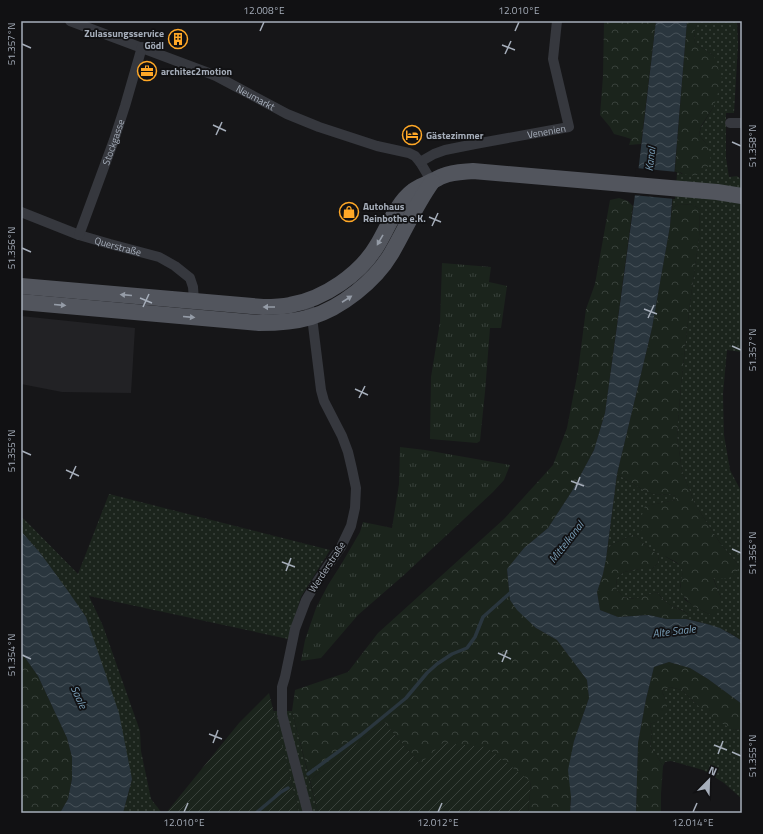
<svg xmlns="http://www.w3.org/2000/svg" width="763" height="834" font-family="'Titillium Web',sans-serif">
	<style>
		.built { fill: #222225 }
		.grass { fill: url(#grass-dots) }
		.forest { fill: url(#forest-crowns) }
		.park { fill: url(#park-tufts) }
		.garden { fill: url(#garden-furrows) }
		.water { fill: url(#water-waves) }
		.pier { fill: #161618 }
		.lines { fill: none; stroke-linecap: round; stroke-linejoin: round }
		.stream { stroke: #2a363e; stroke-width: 3.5 }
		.street { stroke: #36383e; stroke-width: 10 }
		.primary { stroke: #52555d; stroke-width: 16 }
		.oneway { fill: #959ca7 }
		.ticks { fill: none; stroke: #a6aeba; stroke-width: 1.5 }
		.labels { text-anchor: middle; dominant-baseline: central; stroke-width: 3.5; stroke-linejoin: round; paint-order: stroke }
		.poi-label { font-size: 10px; font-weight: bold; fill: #a6aeba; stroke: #111113; text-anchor: start }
		.street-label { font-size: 10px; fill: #a6aeba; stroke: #111113 }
		.water-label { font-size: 11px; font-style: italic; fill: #7a9fb8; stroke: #111113 }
		.neatline { fill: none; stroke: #a6aeba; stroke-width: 1.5 }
		.ticks-label { font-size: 10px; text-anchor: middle; fill: #a6aeba }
	</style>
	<defs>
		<pattern id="grass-dots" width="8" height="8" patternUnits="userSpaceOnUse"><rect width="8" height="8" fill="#1b241c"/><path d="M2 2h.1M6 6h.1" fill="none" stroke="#39413b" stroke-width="1.8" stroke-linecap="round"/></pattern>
		<pattern id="forest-crowns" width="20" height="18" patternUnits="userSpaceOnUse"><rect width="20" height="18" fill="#1b241c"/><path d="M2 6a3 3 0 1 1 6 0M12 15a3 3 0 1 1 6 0" fill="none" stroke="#39413b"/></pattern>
		<pattern id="park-tufts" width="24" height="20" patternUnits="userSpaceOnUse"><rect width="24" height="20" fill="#1b241c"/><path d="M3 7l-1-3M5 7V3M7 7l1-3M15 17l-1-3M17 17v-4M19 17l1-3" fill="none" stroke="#39413b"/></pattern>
		<pattern id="garden-furrows" width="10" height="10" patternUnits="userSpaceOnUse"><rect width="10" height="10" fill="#1b241c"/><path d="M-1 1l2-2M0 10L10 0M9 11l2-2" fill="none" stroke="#39413b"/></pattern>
		<pattern id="water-waves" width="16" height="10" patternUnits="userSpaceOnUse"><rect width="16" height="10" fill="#2a363e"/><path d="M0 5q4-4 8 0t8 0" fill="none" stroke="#465158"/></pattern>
	</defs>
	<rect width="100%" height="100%" fill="#161618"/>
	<!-- built -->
	<path class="built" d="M 21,316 L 135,328 L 131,393 L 62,392 L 21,384 Z"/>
	<!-- grass -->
	<g class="grass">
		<path d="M 698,21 L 737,21 L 738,45 L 734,113 L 726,113 L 726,158 L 729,177 L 737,176 L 742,180 L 742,352 L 727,350 L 723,394 L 724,435 L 730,470 L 742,493 L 742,641 C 726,628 705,623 686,619 L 688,614 C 684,610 678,609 672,606 C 666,603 662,598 657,592 L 635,599 L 623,597 L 616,588 L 617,578 L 624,572 L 639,569 L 652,569 L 658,563 L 659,556 L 644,544 L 636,536 L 632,535 L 611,545 L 607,552 L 617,474 L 645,491 L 657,495 L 669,494 L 676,496 L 676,500 L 646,506 L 666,557 L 680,565 L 683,571 L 680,586 L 685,600 L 699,609 L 711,615 L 721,598 L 713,577 L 739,566 L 720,543 L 695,504 L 682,471 L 677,436 L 681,385 L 690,303 L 699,238 L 700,210 L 694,205 L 678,204 L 672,208 L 675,169 L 682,174 L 708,146 L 699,135 L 701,127 L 714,106 L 714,56 L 695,43 L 694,32 Z"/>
		<path d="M 109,494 L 330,550 L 301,597 L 288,639 L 89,596 L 103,626 L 140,731 L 141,751 L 151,799 L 162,813 L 123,813 L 132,779 L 94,643 L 86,617 L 41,554 L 21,531 L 21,518 L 24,519 L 78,574 Z"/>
		<path d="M 670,687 L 682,690 L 695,703 L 734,730 L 742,729 L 742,799 L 724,783 L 703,770 L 671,761 L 665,762 L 663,766 L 655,753 L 650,747 L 652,734 L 650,724 L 658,721 L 666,701 L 662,691 Z"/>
		<path d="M 273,711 L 292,711 L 318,813 L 299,813 Z"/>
	</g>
	<!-- forest -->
	<g class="forest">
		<path d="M 604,21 L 656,21 L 641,144 L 629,145 L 631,139 L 625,137 L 614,134 L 610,127 L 600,115 L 603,76 Z"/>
		<path d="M 687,21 L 698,21 L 694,32 L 695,43 L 714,56 L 722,79 L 714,106 L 701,126 L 699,135 L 708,146 L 711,161 C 709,164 708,167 705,170 C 696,179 684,176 675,169 Z"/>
		<path d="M 619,198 L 628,201 L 633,206 L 605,413 L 594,450 L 572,491 L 548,528 L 524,548 L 507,570 L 510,600 L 536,628 L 557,640 L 587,680 L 589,698 L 574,741 L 570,813 L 528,813 L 531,782 L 420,764 L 384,722 L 310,780 L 292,711 L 295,690 L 348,672 L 378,633 L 504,519 L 553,465 L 567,428 L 578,371 L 586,309 L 595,284 L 610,200 Z"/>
		<path d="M 678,204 L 694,205 L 700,210 L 699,238 L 690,303 L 681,385 L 677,436 L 682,471 L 695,504 L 720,543 L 739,566 L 736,574 L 727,579 L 713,578 L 721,598 L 719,611 L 711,615 C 697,608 677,600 681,581 C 682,576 684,571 680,566 C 677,561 669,559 665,556 C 656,547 647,538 639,528 L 642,515 L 645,506 L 676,500 L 676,496 L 669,494 L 657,495 L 645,491 L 617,474 L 652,328 L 670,226 L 672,208 Z"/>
		<path d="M 632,535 L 636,536 L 644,544 L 659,556 L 658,563 L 652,569 L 639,569 L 624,572 L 617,578 L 616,588 L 623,597 L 634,599 L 657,592 C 662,599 667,604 676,608 C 680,610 684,611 688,614 L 686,619 L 666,619 L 649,615 L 618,617 L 600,610 L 597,592 L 603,574 L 607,552 L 611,545 Z"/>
		<path d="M 21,652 L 38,676 L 67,738 L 72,757 L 72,779 L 68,799 L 60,813 L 21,813 Z"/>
		<path d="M 669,662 L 690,668 L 708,679 L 742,704 L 742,729 L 734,730 L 714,719 L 695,703 L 682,690 L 670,687 L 662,691 L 666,701 L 667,712 L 658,721 L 650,724 L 652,734 L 650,747 L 655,753 L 663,766 L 661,794 L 661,813 L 636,813 L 638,743 L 646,699 L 654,667 Z"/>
	</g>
	<!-- park -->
	<g class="park">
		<path d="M 442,263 L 491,267 L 489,282 L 507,286 L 501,328 L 490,328 L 485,392 L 480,441 L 477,443 L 430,439 L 431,377 L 440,322 Z"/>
		<path d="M 400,447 L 425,450 L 510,465 L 504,480 L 493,492 L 404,575 L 358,615 L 321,658 L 301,661 L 305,640 L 316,608 L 328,585 L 342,563 L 360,532 L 363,522 L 392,528 L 399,484 Z"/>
	</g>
	<!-- garden -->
	<g class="garden">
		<path d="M 269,693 L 299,813 L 166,813 L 239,723 Z"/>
		<path d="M 384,722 L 420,764 L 443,743 L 486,747 L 531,782 L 528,813 L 318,813 L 310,780 Z"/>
	</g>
	<!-- water -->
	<g class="water">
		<path d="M 656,21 L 687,21 L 670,226 L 652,328 L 617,474 L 606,559 L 603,574 L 597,592 L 600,610 L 618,617 L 649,615 L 666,619 L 686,619 L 707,624 L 720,628 L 736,637 L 742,641 L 742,704 L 708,679 L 690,668 L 669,662 L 654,667 L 646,699 L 638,743 L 636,813 L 570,813 L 571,797 L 568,770 L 574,741 L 589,698 L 587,680 L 557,640 L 536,628 L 517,610 L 510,600 L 507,569 L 524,548 L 548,528 L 572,491 L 594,450 L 605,413 L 638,173 Z"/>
		<path d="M 21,531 L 41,554 L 68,591 L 86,617 L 119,713 L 132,779 L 123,813 L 60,813 L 68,799 L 72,779 L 72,757 L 67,738 L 38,676 L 21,652 Z"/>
	</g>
	<!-- pier -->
	<path class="pier" d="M 636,168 L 677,172 L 675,199 L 633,195 Z"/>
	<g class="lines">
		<!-- stream -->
		<g class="stream">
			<path d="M 308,774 L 361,735 L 406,698 L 427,673 L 437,664 L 452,654 L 467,648 L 475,637 L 483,617 L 510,593"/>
			<path d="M 256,813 L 281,792 L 288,788"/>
		</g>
		<!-- street -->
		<g class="street">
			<path id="s1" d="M 70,21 L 206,72 L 216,76 L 287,114 L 319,127 L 377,146 L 409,153 L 415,156 L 420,162 L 432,182"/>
			<path d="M 730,123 L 742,123"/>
			<path id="s2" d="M 420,162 L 434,154 L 445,150 L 475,144 L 569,127 L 553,59 L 557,21"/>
			<path id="s3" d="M 21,212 L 79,235 L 110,244 L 159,257 L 175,266 L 190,278 L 193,287 L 194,301"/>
			<path id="s4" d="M 79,235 L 114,140 L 125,106 L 142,47"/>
			<path d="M 307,300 L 312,317 L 321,390 L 324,401 L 342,436 L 348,452 L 352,469 L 356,488 L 355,508 L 351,526 L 341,547 L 318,580 L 306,600 L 295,629 L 285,677 L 282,687 L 282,714 L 308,813"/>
		</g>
		<!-- primary -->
		<g class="primary">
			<path d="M 21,286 L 263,307 C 272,307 281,307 290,305 C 324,299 361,274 378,244 C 388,227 397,203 413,191 C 419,186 425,185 432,181 C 436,180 439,177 443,176 C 452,172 463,172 473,171 L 717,192 L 742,196"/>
			<path d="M 21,302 L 259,323 C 277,323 294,322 311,317 C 341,308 375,281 391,254 C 405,230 416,204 432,182"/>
		</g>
	</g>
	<!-- one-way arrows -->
	<defs><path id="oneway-solid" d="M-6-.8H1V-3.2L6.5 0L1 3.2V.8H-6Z"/></defs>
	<g class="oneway">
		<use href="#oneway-solid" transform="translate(380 240) rotate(120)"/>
		<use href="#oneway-solid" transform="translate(126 295) rotate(-175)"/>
		<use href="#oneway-solid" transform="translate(347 299) rotate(-33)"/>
		<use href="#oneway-solid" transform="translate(60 305) rotate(5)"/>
		<use href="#oneway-solid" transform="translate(269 307) rotate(-180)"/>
		<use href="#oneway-solid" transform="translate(189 317) rotate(5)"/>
	</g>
	<!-- ticks -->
	<path class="ticks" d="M 260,31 L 264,22M 515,31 L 519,22M 22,44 L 31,48M 502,45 L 515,50M 505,54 L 511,41M 213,125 L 226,131M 216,135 L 222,122M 732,142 L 741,146M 429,217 L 441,222M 432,226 L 438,213M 22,248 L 31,252M 140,298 L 152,303M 143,307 L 149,294M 644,309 L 657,314M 648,318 L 654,305M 732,346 L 741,350M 355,389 L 368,395M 359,398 L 365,386M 22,451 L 31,455M 66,470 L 79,476M 70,479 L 76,466M 571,481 L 584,486M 575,490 L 580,477M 732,549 L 741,553M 282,562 L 295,567M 286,571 L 291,558M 498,653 L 511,659M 22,655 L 31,659M 502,662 L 507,650M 209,734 L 222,739M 213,743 L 218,730M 714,745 L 727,750M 732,752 L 741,756M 718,754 L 723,741M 184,812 L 188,803M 438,812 L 442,803M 693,812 L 697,803"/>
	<!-- icons -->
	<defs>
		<symbol id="building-ring" viewBox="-11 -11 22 22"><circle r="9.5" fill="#111113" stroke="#ffa827" stroke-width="1.5"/><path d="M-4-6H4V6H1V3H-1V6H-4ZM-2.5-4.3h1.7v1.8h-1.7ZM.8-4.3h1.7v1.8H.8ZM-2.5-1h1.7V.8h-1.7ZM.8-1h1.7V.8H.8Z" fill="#ffa827"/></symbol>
		<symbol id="office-ring" viewBox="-11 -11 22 22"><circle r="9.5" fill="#111113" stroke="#ffa827" stroke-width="1.5"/><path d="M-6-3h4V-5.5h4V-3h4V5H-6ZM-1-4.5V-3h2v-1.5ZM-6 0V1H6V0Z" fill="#ffa827"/></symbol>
		<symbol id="hotel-ring" viewBox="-11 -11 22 22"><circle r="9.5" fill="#111113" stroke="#ffa827" stroke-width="1.5"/><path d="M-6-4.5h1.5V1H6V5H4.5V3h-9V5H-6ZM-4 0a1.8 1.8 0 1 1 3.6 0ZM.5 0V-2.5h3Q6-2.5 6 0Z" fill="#ffa827"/></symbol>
		<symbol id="shop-ring" viewBox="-11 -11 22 22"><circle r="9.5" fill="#111113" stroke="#ffa827" stroke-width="1.5"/><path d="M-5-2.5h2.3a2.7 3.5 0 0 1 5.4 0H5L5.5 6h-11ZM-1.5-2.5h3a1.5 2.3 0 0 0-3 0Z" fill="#ffa827"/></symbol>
	</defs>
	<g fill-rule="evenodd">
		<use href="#building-ring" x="167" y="28" width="22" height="22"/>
		<use href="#office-ring" x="136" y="60" width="22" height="22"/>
		<use href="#hotel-ring" x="401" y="124" width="22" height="22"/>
		<use href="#shop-ring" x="338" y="201" width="22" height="22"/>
	</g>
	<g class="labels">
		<!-- poi labels -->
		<g class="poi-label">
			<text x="164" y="33" text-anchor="end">Zulassungsservice<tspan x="164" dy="12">Gödl</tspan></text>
			<text x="161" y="71">architec2motion</text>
			<text x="426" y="135">Gästezimmer</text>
			<text x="363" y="206">Autohaus<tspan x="363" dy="12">Reinbothe e.K.</tspan></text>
		</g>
		<!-- street labels -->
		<g class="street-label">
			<text stroke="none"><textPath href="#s1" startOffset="201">Neumarkt</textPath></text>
			<text stroke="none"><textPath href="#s2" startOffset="131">Venenien</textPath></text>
			<text stroke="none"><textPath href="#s4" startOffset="99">Stockgasse</textPath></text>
			<text stroke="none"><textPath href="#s3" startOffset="103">Querstraße</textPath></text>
			<text transform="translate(327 567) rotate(-57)">Werderstraße</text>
		</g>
		<!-- water labels -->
		<g class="water-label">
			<text transform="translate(650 159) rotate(-83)">Kanal</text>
			<text transform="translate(566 542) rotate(-52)">Mittelkanal</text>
			<text transform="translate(674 631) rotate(-7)">Alte Saale</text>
			<text transform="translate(79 697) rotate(66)">Saale</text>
		</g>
	</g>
	<!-- border -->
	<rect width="763" height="834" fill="none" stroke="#111113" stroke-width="44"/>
	<!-- north arrow -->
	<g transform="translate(709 780) rotate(23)" stroke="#111113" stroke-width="3" paint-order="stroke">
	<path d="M0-3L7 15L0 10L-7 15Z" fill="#a6aeba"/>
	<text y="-6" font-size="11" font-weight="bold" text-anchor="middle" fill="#a6aeba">N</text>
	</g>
	<rect x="22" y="22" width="719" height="790" class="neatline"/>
	<g class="ticks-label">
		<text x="264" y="14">12.008°E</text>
		<text x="519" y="14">12.010°E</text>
		<text transform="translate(11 44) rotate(-90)" y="4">51.357°N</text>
		<text transform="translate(752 146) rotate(-90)" y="4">51.358°N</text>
		<text transform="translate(11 248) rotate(-90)" y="4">51.356°N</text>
		<text transform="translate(752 350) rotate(-90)" y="4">51.357°N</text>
		<text transform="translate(11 451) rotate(-90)" y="4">51.355°N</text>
		<text transform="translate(752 553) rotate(-90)" y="4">51.356°N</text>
		<text transform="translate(11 655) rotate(-90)" y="4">51.354°N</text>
		<text transform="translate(752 756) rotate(-90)" y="4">51.355°N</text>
		<text x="184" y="826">12.010°E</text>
		<text x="438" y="826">12.012°E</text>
		<text x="693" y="826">12.014°E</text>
	</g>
</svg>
